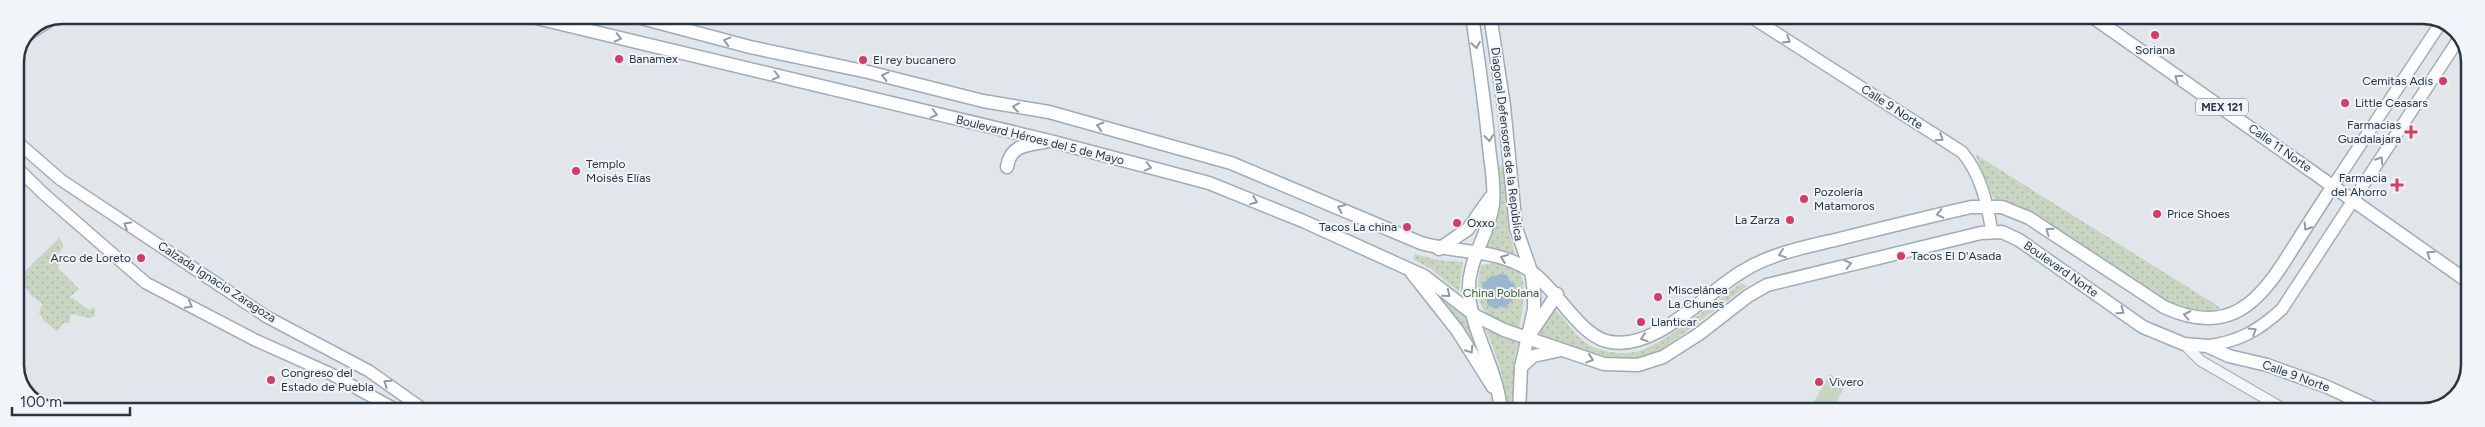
<svg xmlns="http://www.w3.org/2000/svg" width="2485" height="427" font-family="Figtree,sans-serif">
	<style>
		.grass { fill: url(#grass-dots) }
		.garden { fill: #c8d5c1 }
		.water { fill: #99b8ce }
		.lines { fill: none; stroke-linecap: round; stroke-linejoin: round }
		.tertiary-casing { stroke: #a5adb6; stroke-width: 12 }
		.secondary-casing { stroke: #a5adb6; stroke-width: 14 }
		.primary-casing { stroke: #9fabb8; stroke-width: 15 }
		.tertiary { stroke: #f4f6f8; stroke-width: 10 }
		.secondary { stroke: #fff; stroke-width: 11 }
		.primary { stroke: #fff; stroke-width: 12 }
		.oneway { stroke: #939aa2 }
		.poi-dot { fill: #da3b65; stroke: #f1f4f8; stroke-width: 2 }
		.labels { text-anchor: middle; dominant-baseline: central; stroke-width: 4; stroke-linejoin: round; paint-order: stroke }
		.shield { fill: #f1f4f8; stroke: #646e7a; stroke-width: 1 }
		.shield-label { font-size: 11px; font-weight: bold; fill: #273544 }
		.poi-label { font-size: 12px; fill: #273544; stroke: #f1f4f8; text-anchor: start }
		.street-label { font-size: 12px; fill: #273544; stroke: #f1f4f8 }
		.park-label { font-size: 12px; fill: #416133; stroke: #f1f4f8 }
		.rim { fill: none; stroke: #273544; stroke-width: 2.5 }
	</style>
	<defs>
		<pattern id="grass-dots" width="8" height="8" patternUnits="userSpaceOnUse" patternTransform="scale(1.25)"><rect width="8" height="8" fill="#c8d5c1"/><path d="M2 2h.1M6 6h.1" fill="none" stroke="#acb7a7" stroke-width="1.8" stroke-linecap="round"/></pattern>
	</defs>
	<rect width="100%" height="100%" fill="#e1e6eb"/>
	<!-- grass -->
	<g class="grass">
		<path d="M 1975,154 L 2221,308 C 2200,313 2186,311 2166,303 L 2035,216 L 2009,202 L 1994,199 Z"/>
		<path d="M 1504,165 L 1508,229 L 1515,254 L 1484,248 L 1499,201 L 1499,166 Z"/>
		<path d="M 59,238 L 64,246 L 57,255 L 64,260 L 57,267 L 79,289 L 69,298 L 73,298 L 89,310 L 95,307 L 95,316 L 89,318 L 71,314 L 69,323 L 64,323 L 57,331 L 44,321 L 39,313 L 42,304 L 32,296 L 18,278 Z"/>
		<path d="M 1415,254 L 1438,260 L 1463,262 L 1459,292 L 1431,269 L 1413,259 Z"/>
		<path d="M 1493,263 C 1501,264 1510,265 1517,270 C 1529,278 1522,315 1519,328 C 1479,321 1473,300 1481,265 Z"/>
		<path d="M 1425,283 L 1466,315 L 1488,370 Z"/>
		<path d="M 1741,283 L 1747,286 L 1656,354 C 1618,369 1570,346 1534,333 L 1552,307 C 1567,318 1573,336 1589,345 C 1602,352 1621,355 1635,352 C 1660,348 1717,300 1741,283 Z"/>
		<path d="M 1486,330 L 1518,343 L 1514,362 L 1512,412 L 1506,412 C 1507,382 1497,357 1486,330 Z"/>
	</g>
	<!-- garden -->
	<path class="garden" d="M 1829,374 L 1846,384 L 1831,412 L 1822,412 L 1812,406 Z"/>
	<!-- water -->
	<path class="water" d="M 1500,274 L 1507,275 L 1511,283 L 1515,284 L 1516,296 L 1505,308 L 1501,306 L 1495,309 L 1488,305 L 1486,299 L 1482,297 L 1484,293 L 1482,285 L 1492,275 L 1496,276 Z"/>
	<g class="lines">
		<defs>
			<path id="tertiary" d="M 2184,344 L 2201,361 L 2289,412"/>
			<g id="secondary">
				<path d="M 1748,15 L 1962,152 C 1981,174 1987,203 1992,232"/>
				<path d="M 15,140 L 61,180 L 267,317 L 369,371 L 427,412"/>
				<path d="M 15,166 L 45,195 L 146,283 L 255,340 L 331,374 L 400,412"/>
				<path d="M 2333,186 L 2442,21"/>
				<path d="M 2207,346 C 2240,341 2258,331 2282,309 L 2460,37"/>
			</g>
			<g id="primary">
				<path d="M 524,15 L 1050,141 L 1209,183 L 1303,221 L 1424,276 L 1476,316 L 1504,330 L 1604,364 L 1638,365 L 1663,357 L 1699,334 L 1748,296 L 1767,285 L 1981,233 L 2002,232 L 2019,240 L 2143,327 L 2184,344 L 2207,346 L 2229,356 L 2267,365 L 2325,386 L 2382,412"/>
				<path d="M 630,15 L 750,47 L 868,72 L 983,101 L 1049,112 L 1231,163 L 1421,243 C 1458,254 1496,248 1529,270 C 1556,288 1578,333 1606,341 C 1654,354 1705,293 1743,271 C 1772,253 1806,247 1839,239 C 1883,228 1927,217 1971,207 L 2002,207 L 2029,218 L 2164,307 C 2229,337 2259,303 2291,251 C 2305,229 2319,207 2333,186"/>
				<path d="M 1472,15 C 1478,59 1485,103 1489,147 C 1491,166 1495,185 1493,204 C 1489,236 1466,261 1469,295 C 1473,336 1498,370 1501,412"/>
				<path d="M 1490,15 L 1504,106 L 1516,228 L 1531,271 L 1534,291 L 1534,309 L 1521,367 L 1519,412"/>
				<path d="M 2090,15 L 2470,283"/>
				<path d="M 25,36 L 48,21"/>
				<path d="M 1007,167 C 1010,146 1025,145 1044,142"/>
				<path d="M 1439,249 L 1468,229 L 1490,198"/>
				<path d="M 1412,273 L 1457,330 L 1493,387"/>
				<path d="M 1531,333 L 1557,294"/>
				<path d="M 1521,367 L 1533,356 L 1557,351"/>
			</g>
		</defs>
		<!-- tertiary casing -->
		<use href="#tertiary" class="tertiary-casing"/>
		<!-- secondary casing -->
		<use href="#secondary" class="secondary-casing"/>
		<!-- primary casing -->
		<use href="#primary" class="primary-casing"/>
		<!-- tertiary -->
		<use href="#tertiary" class="tertiary"/>
		<!-- secondary -->
		<use href="#secondary" class="secondary"/>
		<!-- primary -->
		<use href="#primary" class="primary"/>
	</g>
	<!-- one-way arrows -->
	<defs><path id="oneway-chevron" d="M-2-3.5L2.5 0L-2 3.5" fill="none" stroke-width="1.6" stroke-linecap="round" stroke-linejoin="round" transform="scale(1.25)"/></defs>
	<g class="oneway">
		<use href="#oneway-chevron" transform="translate(618 38) rotate(13)"/>
		<use href="#oneway-chevron" transform="translate(1787 40) rotate(32)"/>
		<use href="#oneway-chevron" transform="translate(727 41) rotate(-165)"/>
		<use href="#oneway-chevron" transform="translate(1476 45) rotate(81)"/>
		<use href="#oneway-chevron" transform="translate(776 76) rotate(14)"/>
		<use href="#oneway-chevron" transform="translate(885 76) rotate(-166)"/>
		<use href="#oneway-chevron" transform="translate(2178 78) rotate(-146)"/>
		<use href="#oneway-chevron" transform="translate(1016 107) rotate(-171)"/>
		<use href="#oneway-chevron" transform="translate(934 114) rotate(14)"/>
		<use href="#oneway-chevron" transform="translate(1100 126) rotate(-164)"/>
		<use href="#oneway-chevron" transform="translate(1489 138) rotate(84)"/>
		<use href="#oneway-chevron" transform="translate(1940 138) rotate(33)"/>
		<use href="#oneway-chevron" transform="translate(2380 160) rotate(-57)"/>
		<use href="#oneway-chevron" transform="translate(1148 167) rotate(15)"/>
		<use href="#oneway-chevron" transform="translate(1254 201) rotate(22)"/>
		<use href="#oneway-chevron" transform="translate(1341 208) rotate(-156)"/>
		<use href="#oneway-chevron" transform="translate(1940 214) rotate(167)"/>
		<use href="#oneway-chevron" transform="translate(127 225) rotate(-149)"/>
		<use href="#oneway-chevron" transform="translate(2307 227) rotate(122)"/>
		<use href="#oneway-chevron" transform="translate(2049 231) rotate(-146)"/>
		<use href="#oneway-chevron" transform="translate(1782 254) rotate(161)"/>
		<use href="#oneway-chevron" transform="translate(2430 254) rotate(-145)"/>
		<use href="#oneway-chevron" transform="translate(1504 258) rotate(-159)"/>
		<use href="#oneway-chevron" transform="translate(1848 264) rotate(-14)"/>
		<use href="#oneway-chevron" transform="translate(1447 294) rotate(40)"/>
		<use href="#oneway-chevron" transform="translate(189 305) rotate(28)"/>
		<use href="#oneway-chevron" transform="translate(2121 311) rotate(35)"/>
		<use href="#oneway-chevron" transform="translate(2187 315) rotate(-168)"/>
		<use href="#oneway-chevron" transform="translate(2253 331) rotate(-32)"/>
		<use href="#oneway-chevron" transform="translate(1644 338) rotate(161)"/>
		<use href="#oneway-chevron" transform="translate(1470 350) rotate(57)"/>
		<use href="#oneway-chevron" transform="translate(1590 359) rotate(18)"/>
		<use href="#oneway-chevron" transform="translate(387 383) rotate(-145)"/>
	</g>
	<!-- markers -->
	<g class="poi-dot">
		<circle cx="2155" cy="35" r="5"/>
		<circle cx="619" cy="59" r="5"/>
		<circle cx="863" cy="60" r="5"/>
		<circle cx="2443" cy="81" r="5"/>
		<circle cx="2345" cy="103" r="5"/>
		<path d="M2408.5 124.5h5v5h5v5h-5v5h-5v-5h-5v-5h5z"/>
		<circle cx="576" cy="171" r="5"/>
		<path d="M2394.5 177.5h5v5h5v5h-5v5h-5v-5h-5v-5h5z"/>
		<circle cx="1804" cy="199" r="5"/>
		<circle cx="2157" cy="214" r="5"/>
		<circle cx="1790" cy="220" r="5"/>
		<circle cx="1457" cy="223" r="5"/>
		<circle cx="1407" cy="227" r="5"/>
		<circle cx="1901" cy="256" r="5"/>
		<circle cx="141" cy="258" r="5"/>
		<circle cx="1658" cy="297" r="5"/>
		<circle cx="1641" cy="322" r="5"/>
		<circle cx="271" cy="380" r="5"/>
		<circle cx="1819" cy="382" r="5"/>
	</g>
	<g class="labels">
		<!-- shield labels -->
		<rect class="shield" x="2196" y="98.5" width="52" height="17" rx="4"/>
		<g class="shield-label">
			<text x="2222" y="107">MEX 121</text>
		</g>
		<!-- poi labels -->
		<g class="poi-label">
			<text x="2155" y="50" text-anchor="middle">Soriana</text>
			<text x="629" y="59">Banamex</text>
			<text x="873" y="60">El rey bucanero</text>
			<text x="2433" y="81" text-anchor="end">Cemitas Adis</text>
			<text x="2355" y="103">Little Ceasars</text>
			<text x="2401" y="125" text-anchor="end">Farmacias<tspan x="2401" dy="14">Guadalajara</tspan></text>
			<text x="586" y="164">Templo<tspan x="586" dy="14">Moisés Elías</tspan></text>
			<text x="2387" y="178" text-anchor="end">Farmacia<tspan x="2387" dy="14">del Ahorro</tspan></text>
			<text x="1814" y="192">Pozolería<tspan x="1814" dy="14">Matamoros</tspan></text>
			<text x="2167" y="214">Price Shoes</text>
			<text x="1780" y="220" text-anchor="end">La Zarza</text>
			<text x="1467" y="223">Oxxo</text>
			<text x="1397" y="227" text-anchor="end">Tacos La china</text>
			<text x="1911" y="256">Tacos El D'Asada</text>
			<text x="131" y="258" text-anchor="end">Arco de Loreto</text>
			<text x="1668" y="290">Miscelánea<tspan x="1668" dy="14">La Chunes</tspan></text>
			<text x="1651" y="322">Llanticar</text>
			<text x="281" y="373">Congreso del<tspan x="281" dy="14">Estado de Puebla</tspan></text>
			<text x="1829" y="382">Vivero</text>
		</g>
		<!-- street labels -->
		<g class="street-label">
			<text transform="translate(1892 107) rotate(33)">Calle 9 Norte</text>
			<text transform="translate(1040 140) rotate(14)">Boulevard Héroes del 5 de Mayo</text>
			<text transform="translate(1507 144) rotate(83)">Diagonal Defensores de la República</text>
			<text transform="translate(2280 148) rotate(35)">Calle 11 Norte</text>
			<text transform="translate(2061 269) rotate(35)">Boulevard Norte</text>
			<text transform="translate(217 282) rotate(33)">Calzada Ignacio Zaragoza</text>
			<text transform="translate(2296 376) rotate(20)">Calle 9 Norte</text>
		</g>
		<!-- park labels -->
		<g class="park-label">
			<text x="1501" y="293">China Poblana</text>
		</g>
	</g>
	<!-- crop -->
	<path d="M0 0H2485V427H0ZM62 24H2423A38 38 0 0 1 2461 62V365A38 38 0 0 1 2423 403H62A38 38 0 0 1 24 365V62A38 38 0 0 1 62 24Z" fill="#f1f4f8" fill-rule="evenodd"/>
	<path class="rim" d="M62 24H2423A38 38 0 0 1 2461 62V365A38 38 0 0 1 2423 403H62A38 38 0 0 1 24 365V62A38 38 0 0 1 62 24Z"/>
	<!-- scale -->
	<path d="M12 407v8h118v-8" fill="none" stroke="#273544" stroke-width="2.5"/>
	<text x="20" y="407" font-size="15" fill="#273544" stroke="#f1f4f8" stroke-width="4" paint-order="stroke">100 m</text>
</svg>
